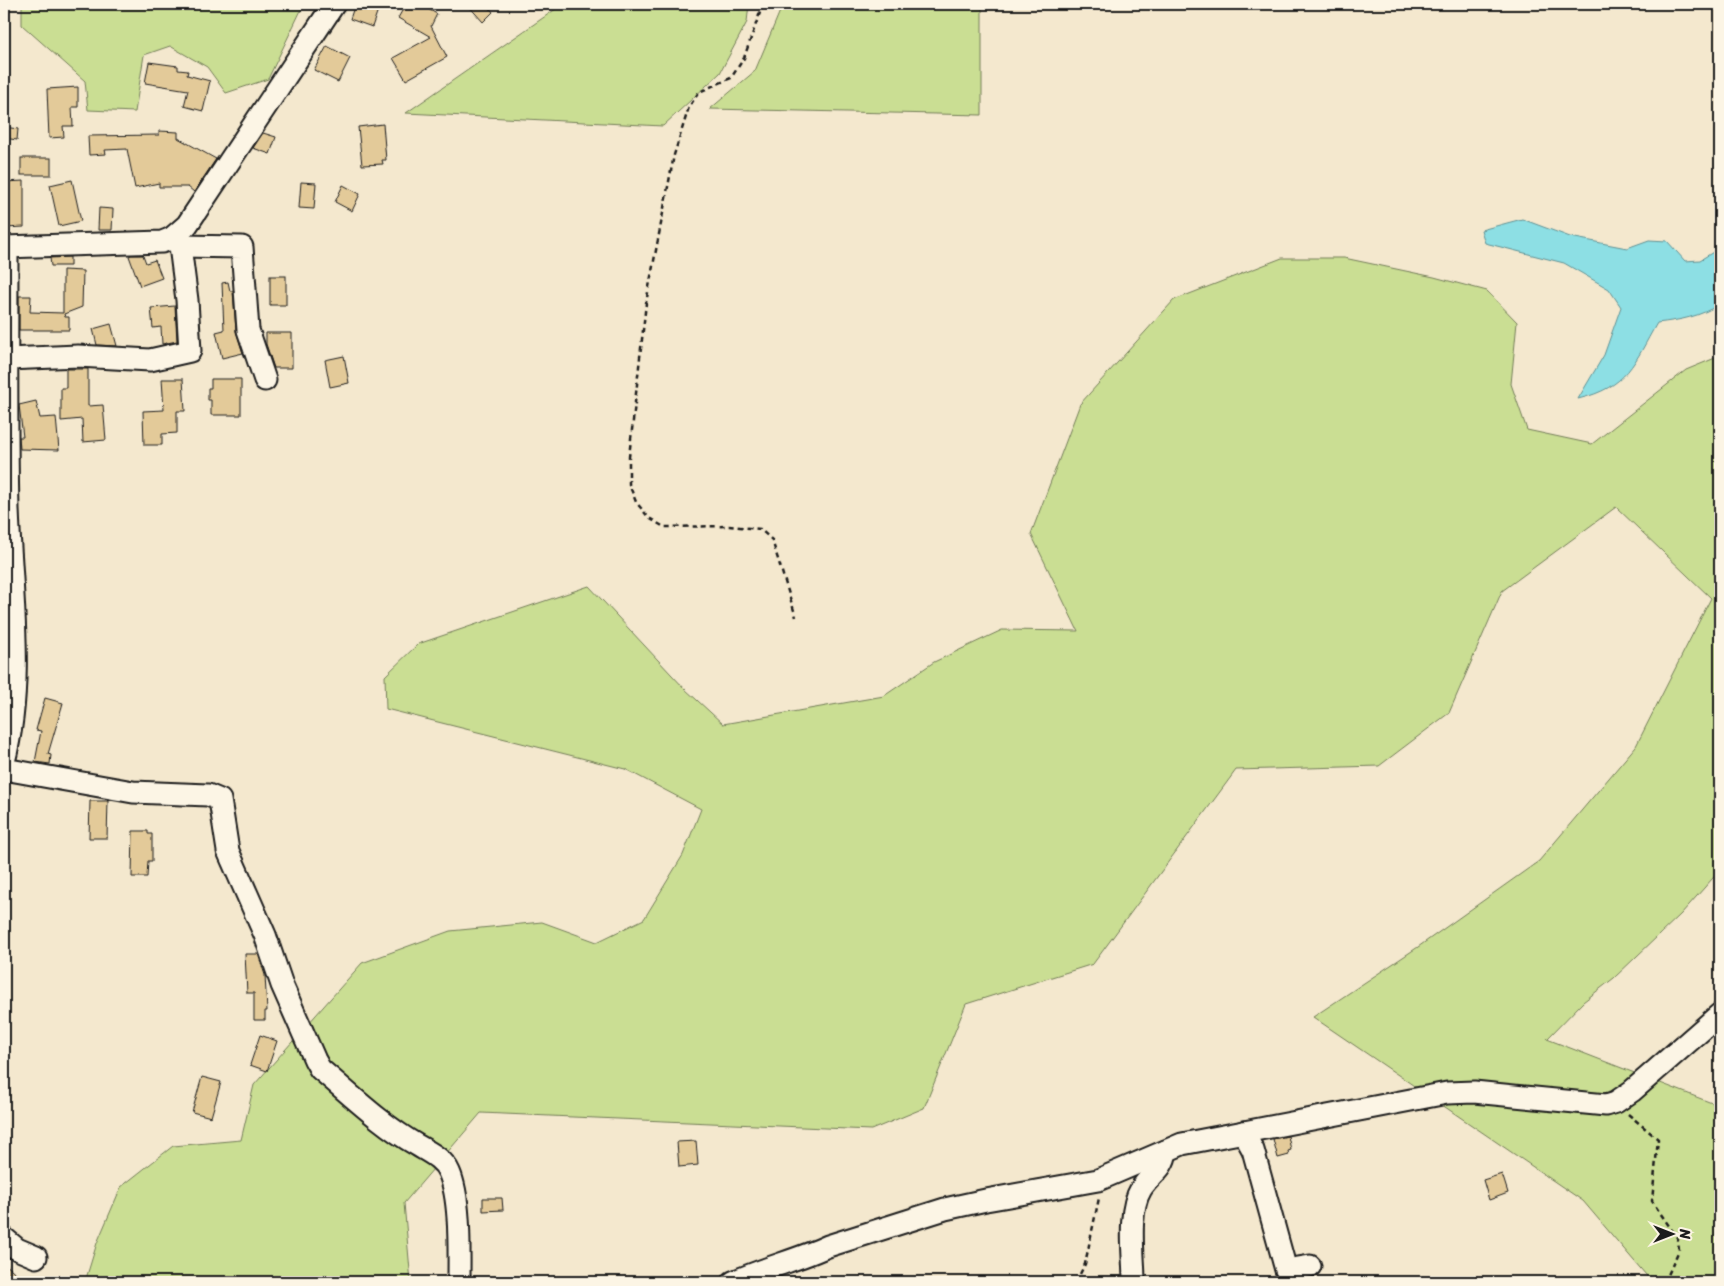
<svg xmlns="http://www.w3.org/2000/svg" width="1724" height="1286" font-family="Sriracha,sans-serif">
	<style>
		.green { fill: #cade93; stroke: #737d58 }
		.water { fill: #8ddfe4; stroke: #609194 }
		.building { fill: #e3ca99; stroke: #1c1c1c }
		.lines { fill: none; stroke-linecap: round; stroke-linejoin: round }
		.minor-casing { stroke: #1c1c1c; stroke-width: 25 }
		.path { stroke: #1c1c1c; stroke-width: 2.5; stroke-dasharray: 5 4; stroke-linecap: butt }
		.minor { stroke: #fcf5e5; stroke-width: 21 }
	</style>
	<rect width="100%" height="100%" fill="#f4e8ce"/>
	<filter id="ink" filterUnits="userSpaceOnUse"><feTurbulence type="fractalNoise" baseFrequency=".02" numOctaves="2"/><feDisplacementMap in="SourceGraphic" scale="10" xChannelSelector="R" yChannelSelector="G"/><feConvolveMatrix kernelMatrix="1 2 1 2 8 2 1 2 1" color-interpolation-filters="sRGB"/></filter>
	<g filter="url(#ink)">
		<!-- green -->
		<g class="green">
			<path d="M 22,4 L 304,4 L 268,79 L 226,93 L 207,67 L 170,46 L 144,55 L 135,112 L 88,110 L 85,81 L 22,25 Z"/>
			<path d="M 563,4 L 749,4 L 747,22 L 720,73 L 663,126 L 406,113 Z"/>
			<path d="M 783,4 L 982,4 L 982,115 L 710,109 L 755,71 Z"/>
			<path d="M 1282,258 L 1344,258 L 1434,277 L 1487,291 L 1517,322 L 1511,384 L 1527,430 L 1592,444 L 1686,370 L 1720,356 L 1720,870 L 1681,914 L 1614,978 L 1583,1002 L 1547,1039 L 1717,1105 L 1720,1101 L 1720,1282 L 1652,1282 L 1583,1201 L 1313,1017 L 1418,947 L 1539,861 L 1636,746 L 1711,598 L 1616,507 L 1502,591 L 1449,713 L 1379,766 L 1236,770 L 1093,964 L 966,1004 L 924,1108 L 871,1130 L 481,1113 L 404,1203 L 411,1282 L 85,1282 L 97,1243 L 121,1187 L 173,1146 L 241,1140 L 254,1085 L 362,963 L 450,931 L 542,922 L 597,942 L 644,919 L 683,855 L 701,809 L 625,769 L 386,709 L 385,676 L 418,644 L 589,586 L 685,689 L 723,724 L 884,696 L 934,662 L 1002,630 L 1078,631 L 1031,534 L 1080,404 L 1174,300 Z"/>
		</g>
		<!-- water -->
		<path class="water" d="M 1522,219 L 1570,237 L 1627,248 L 1649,240 L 1667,241 L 1685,261 L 1700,260 L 1720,248 L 1720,304 C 1699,317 1681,320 1657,323 C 1634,363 1628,387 1578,399 L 1604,355 L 1621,307 L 1609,289 L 1564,263 L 1485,243 L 1481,230 Z"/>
		<!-- building -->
		<g class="building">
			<path d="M 355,4 L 380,4 L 372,27 L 350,19 Z"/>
			<path d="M 406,4 L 419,4 L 437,14 L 431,26 L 447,57 L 406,80 L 393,58 L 431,37 L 398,18 Z"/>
			<path d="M 467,4 L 486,4 L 493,12 L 483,22 Z"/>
			<path d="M 327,46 L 350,58 L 338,82 L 314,70 Z"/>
			<path d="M 149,62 L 178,66 L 178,70 L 188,71 L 187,75 L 210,81 L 203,111 L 184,106 L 188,90 L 145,83 Z"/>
			<path d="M 78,87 L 78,107 L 72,107 L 73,126 L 63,126 L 64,137 L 49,138 L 47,89 Z"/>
			<path d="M 383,124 L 386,160 L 382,160 L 383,164 L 362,165 L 358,127 Z"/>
			<path d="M 4,127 L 18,129 L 17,140 L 4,138 Z"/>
			<path d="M 159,131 L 178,132 L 178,138 L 216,159 L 194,192 L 188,187 L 159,187 L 159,183 L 135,188 L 127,149 L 105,150 L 106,154 L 89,155 L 88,136 L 159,135 Z"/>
			<path d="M 263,133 L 276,137 L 270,154 L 253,148 Z"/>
			<rect x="21" y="158" width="30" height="17"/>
			<path d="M 72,180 L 81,221 L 59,226 L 50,185 Z"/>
			<path d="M 24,181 L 24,227 L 4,228 L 4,182 Z"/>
			<path d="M 301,182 L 316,183 L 314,209 L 299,208 Z"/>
			<path d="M 343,185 L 360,194 L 352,211 L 335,202 Z"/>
			<path d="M 99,208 L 113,209 L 112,230 L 98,230 Z"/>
			<path d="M 131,255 L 143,255 L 146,263 L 155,260 L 162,278 L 140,286 L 129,256 Z"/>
			<path d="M 70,257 L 70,266 L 51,266 L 50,258 Z"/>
			<path d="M 63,270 L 83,271 L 82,307 L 64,314 L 65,317 L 69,317 L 69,330 L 19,330 L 19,296 L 31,296 L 30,312 L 63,313 Z"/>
			<rect x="270" y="276" width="16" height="29"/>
			<path d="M 228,282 L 230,291 L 233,291 L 236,331 L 243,353 L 222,358 L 216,332 L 224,330 L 222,283 Z"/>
			<path d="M 175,306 L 177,341 L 162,344 L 161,327 L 153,328 L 151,308 Z"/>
			<path d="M 111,324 L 117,346 L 97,345 L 93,329 Z"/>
			<path d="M 266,333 L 292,333 L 292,368 L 274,368 L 266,344 Z"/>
			<path d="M 344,356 L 349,383 L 330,387 L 325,360 Z"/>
			<path d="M 66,369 L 88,369 L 88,406 L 103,405 L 106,440 L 83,442 L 82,419 L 61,421 L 61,388 L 66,388 Z"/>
			<path d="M 162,379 L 183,379 L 185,411 L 177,411 L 177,433 L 162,434 L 162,445 L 144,445 L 143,411 L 164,410 Z"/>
			<path d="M 211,379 L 241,379 L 241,415 L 211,415 L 211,400 L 208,400 L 208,388 L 211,388 Z"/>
			<path d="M 36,401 L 40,418 L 56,417 L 59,450 L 20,449 L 19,437 L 23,437 L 19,405 Z"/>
			<path d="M 45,698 L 63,703 L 48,754 L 51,755 L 50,764 L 35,762 L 41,731 L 36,730 Z"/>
			<path d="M 90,801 L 108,801 L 107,838 L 89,838 Z"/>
			<path d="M 133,831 L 148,831 L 148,834 L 152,834 L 152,861 L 148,861 L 147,877 L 132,877 Z"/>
			<path d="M 245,954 L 258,954 L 265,975 L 267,1011 L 265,1011 L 265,1020 L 254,1020 L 254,993 L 247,993 Z"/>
			<path d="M 260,1035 L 277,1041 L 267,1071 L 250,1065 Z"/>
			<path d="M 202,1077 L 221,1082 L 211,1117 L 192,1112 Z"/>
			<path d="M 1288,1136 L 1291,1150 L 1288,1151 L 1289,1155 L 1278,1158 L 1273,1139 Z"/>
			<path d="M 696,1141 L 698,1165 L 679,1167 L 677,1142 Z"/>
			<path d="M 1502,1174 L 1508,1193 L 1489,1200 L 1483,1180 Z"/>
			<path d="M 483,1198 L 502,1198 L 503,1210 L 483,1211 Z"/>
			<path d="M 4,1263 L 26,1282 L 4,1282 Z"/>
		</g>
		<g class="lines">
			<defs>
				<g id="minor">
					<path d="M 180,246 L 242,247 L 248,330 L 265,380"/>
					<path d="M 4,247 L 162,242 L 172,238 L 187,225 L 334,4"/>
					<path d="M 7,359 L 78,356 L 150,360 L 190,351 L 187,300 L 180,246 L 172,238"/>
					<path d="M 4,762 C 25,680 11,593 8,509 C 6,422 7,334 7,247"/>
					<path d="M 4,769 L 133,792 L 208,795 L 220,800 L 228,851 L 265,935 L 282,985 L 315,1060 L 320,1069 C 351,1095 382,1125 417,1145 C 428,1152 443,1158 449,1172 C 461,1199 459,1252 459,1282"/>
					<path d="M 1243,1132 L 1253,1150 L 1286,1270 L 1310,1266"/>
					<path d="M 4,1238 L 17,1249 L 36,1257"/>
					<path d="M 733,1282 C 764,1268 797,1260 828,1246 L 945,1209 L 986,1200 L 1098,1180 L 1182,1144 L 1447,1093 L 1474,1092 L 1606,1105 L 1616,1102 L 1632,1091 L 1720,1014"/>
					<path d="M 1134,1282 C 1134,1256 1127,1212 1141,1189 C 1150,1174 1164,1170 1166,1151"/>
				</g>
			</defs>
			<!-- minor casing -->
			<use href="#minor" class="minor-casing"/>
			<!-- path -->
			<g class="path">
				<path d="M 763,4 L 744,58 L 731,78 L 699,92 L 689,107 L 674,155 L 646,303 L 629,457 L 629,484 L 636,502 L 649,518 L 664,527 L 729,526 L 760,529 L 772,540 L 796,617"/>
				<path d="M 1628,1114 L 1658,1139 L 1652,1201 L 1678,1239 L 1679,1250 L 1665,1282"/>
				<path d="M 1076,1282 L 1085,1264 L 1099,1198"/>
			</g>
			<!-- minor -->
			<use href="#minor" class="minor"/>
		</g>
	</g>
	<!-- margin -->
	<rect width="1724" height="1286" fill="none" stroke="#fcf5e5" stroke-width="20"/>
	<rect x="10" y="10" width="1704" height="1266" fill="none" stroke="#1c1c1c" stroke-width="2" filter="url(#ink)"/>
	<!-- north arrow -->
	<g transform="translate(1672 1234) rotate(90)" stroke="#fcf5e5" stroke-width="4" paint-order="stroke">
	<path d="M0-4L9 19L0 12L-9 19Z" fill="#1c1c1c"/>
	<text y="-8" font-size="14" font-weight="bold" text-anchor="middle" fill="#1c1c1c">N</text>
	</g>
</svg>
